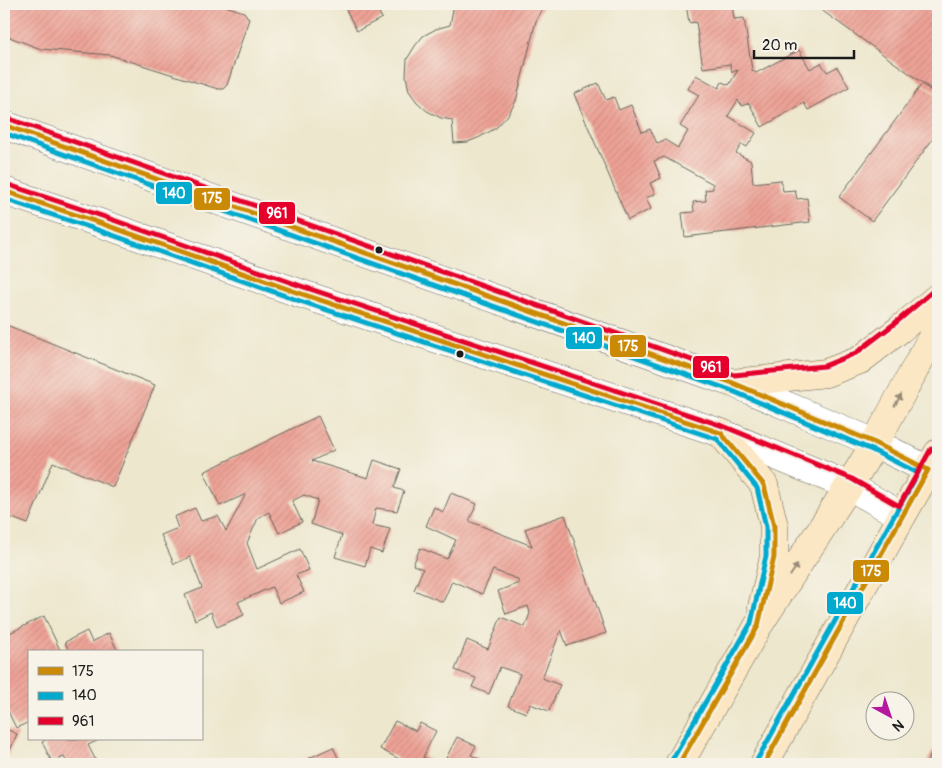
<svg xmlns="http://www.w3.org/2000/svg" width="942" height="768" font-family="Pangolin,sans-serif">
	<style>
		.building { fill: url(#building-hatch) }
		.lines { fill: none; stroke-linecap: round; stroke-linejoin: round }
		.minor-casing { stroke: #65635a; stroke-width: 29 }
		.secondary-casing { stroke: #65635a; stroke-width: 29 }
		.minor { stroke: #fff; stroke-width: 28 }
		.secondary { stroke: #fbe7c3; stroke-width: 28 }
		.bus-1-casing { stroke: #f7f3e8; stroke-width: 9 }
		.bus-2-casing { stroke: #f7f3e8; stroke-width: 9 }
		.bus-3-casing { stroke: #f7f3e8; stroke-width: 9 }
		.bus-1 { stroke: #cb8a06; stroke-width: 5 }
		.bus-2 { stroke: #00a9ce; stroke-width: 5 }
		.bus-3 { stroke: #e4002b; stroke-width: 5 }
		.oneway { fill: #978c78 }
		.bus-dot { fill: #1c1c1c; stroke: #f7f3e8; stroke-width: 2 }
		.line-badge { stroke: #f7f3e8; stroke-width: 2 }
		.badge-label { font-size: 14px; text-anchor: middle; font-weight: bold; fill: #fff }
	</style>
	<defs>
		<pattern id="building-hatch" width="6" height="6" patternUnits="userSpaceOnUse" patternTransform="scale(1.25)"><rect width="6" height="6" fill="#eea296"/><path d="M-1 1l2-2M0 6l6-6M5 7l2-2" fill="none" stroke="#cc8b81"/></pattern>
	</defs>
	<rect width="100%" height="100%" fill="#f7f3e8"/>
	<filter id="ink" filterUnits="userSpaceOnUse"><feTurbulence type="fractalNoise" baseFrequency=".02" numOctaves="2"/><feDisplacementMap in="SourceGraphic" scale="10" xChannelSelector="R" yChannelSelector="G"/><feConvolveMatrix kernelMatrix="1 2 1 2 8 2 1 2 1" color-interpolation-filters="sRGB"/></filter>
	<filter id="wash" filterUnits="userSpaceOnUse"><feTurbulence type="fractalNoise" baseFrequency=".0096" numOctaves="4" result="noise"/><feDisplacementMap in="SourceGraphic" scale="20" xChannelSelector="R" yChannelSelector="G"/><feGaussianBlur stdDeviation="1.12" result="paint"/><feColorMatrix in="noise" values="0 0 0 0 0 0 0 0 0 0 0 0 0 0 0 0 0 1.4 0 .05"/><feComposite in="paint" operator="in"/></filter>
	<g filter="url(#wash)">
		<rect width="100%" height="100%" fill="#ede7cd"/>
		<g id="blocks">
			<!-- building -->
			<g class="building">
				<path d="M 4,4 L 219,4 L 244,12 L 249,19 L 227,85 L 223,89 L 218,89 L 110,55 L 41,49 L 4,35 Z"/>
				<path d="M 343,4 L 392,4 L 378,11 L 382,18 L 357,31 Z"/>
				<path d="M 454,4 L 544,4 L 536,21 L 516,101 L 508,115 L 496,128 L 480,137 L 468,142 L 454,143 L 452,120 L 441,118 L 427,111 L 417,102 L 409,91 L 406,76 L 407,59 L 415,46 L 423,36 L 436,29 L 450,25 Z"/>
				<path d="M 686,4 L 732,4 L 734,19 L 744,18 L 752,70 L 756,73 L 799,50 L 810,69 L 821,63 L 827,72 L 837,67 L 849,87 L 808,110 L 804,103 L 762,127 L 749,103 L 742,106 L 738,100 L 728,116 L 756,133 L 747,147 L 742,144 L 736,153 L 751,161 L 753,183 L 781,180 L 783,191 L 795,190 L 797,199 L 807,198 L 810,222 L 685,237 L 682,213 L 694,212 L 693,202 L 706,201 L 705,190 L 713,189 L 713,184 L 664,157 L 654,161 L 661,178 L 650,183 L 655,194 L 646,198 L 651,209 L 628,220 L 574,94 L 598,83 L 606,100 L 614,97 L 619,110 L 631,105 L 642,132 L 650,129 L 657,143 L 665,140 L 678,148 L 688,131 L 680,126 L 699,95 L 688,89 L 696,75 L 719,88 L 722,82 L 729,85 L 738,70 L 732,72 L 730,64 L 703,68 L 696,22 L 689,23 Z"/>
				<path d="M 813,4 L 938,4 L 938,94 Z"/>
				<path d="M 922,84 L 938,96 L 938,132 L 872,221 L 839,197 Z"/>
				<path d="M 4,324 L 155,385 L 113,487 L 53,462 L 28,524 L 4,515 Z"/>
				<path d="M 318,416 L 334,450 L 312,461 L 368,478 L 374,460 L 401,469 L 394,488 L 404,491 L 397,511 L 376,508 L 372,525 L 390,529 L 382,553 L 370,549 L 365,566 L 335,557 L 342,535 L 311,524 L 318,500 L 304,495 L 292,501 L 302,522 L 279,533 L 269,512 L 258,518 L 247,543 L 257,569 L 300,549 L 309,570 L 296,575 L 304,592 L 279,603 L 272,587 L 238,602 L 244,615 L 217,627 L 211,612 L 195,620 L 185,595 L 202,588 L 190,557 L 174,564 L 161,535 L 178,528 L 174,517 L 195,508 L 201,521 L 218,516 L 226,531 L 246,494 L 220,506 L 204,472 Z"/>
				<path d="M 451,493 L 477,504 L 469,521 L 532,546 L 525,529 L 565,515 L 606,633 L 567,646 L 561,630 L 542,678 L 560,685 L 549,711 L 530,704 L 526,713 L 508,706 L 520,674 L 500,667 L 489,694 L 472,687 L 476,678 L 455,670 L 467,640 L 488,649 L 501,617 L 525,627 L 530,613 L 528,606 L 506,614 L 498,591 L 519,583 L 517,579 L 493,570 L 482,594 L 452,581 L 443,602 L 414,590 L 423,569 L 413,565 L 420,548 L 447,559 L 456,540 L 426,526 L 434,507 L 443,512 Z"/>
				<path d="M 44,616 L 61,652 L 29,652 L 29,722 L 16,728 L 6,707 L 4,708 L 4,636 Z"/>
				<path d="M 87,631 L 92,642 L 109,633 L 118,652 L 69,652 L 65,642 Z"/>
				<path d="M 395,721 L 416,731 L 420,723 L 436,731 L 423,757 L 438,764 L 399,764 L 401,760 L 380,749 Z"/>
				<path d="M 4,728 L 17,734 L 4,764 Z"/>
				<path d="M 457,737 L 476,746 L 471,755 L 490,764 L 443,764 Z"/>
				<path d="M 47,739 L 101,739 L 88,745 L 96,761 L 90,764 L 68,764 L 64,757 L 52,762 L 42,742 Z"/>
				<path d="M 938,741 L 938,764 L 926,764 Z"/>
				<path d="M 333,747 L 341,764 L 311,764 L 309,758 Z"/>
				<path d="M 353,759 L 355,764 L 341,764 Z"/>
			</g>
		</g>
	</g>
	<g filter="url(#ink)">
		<use href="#blocks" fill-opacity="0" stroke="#65635a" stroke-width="1"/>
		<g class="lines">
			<defs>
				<g id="minor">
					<path d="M 4,125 L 733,383 L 875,443 L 928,470"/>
					<path d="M 4,191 L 100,223 L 299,293 L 721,433 L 849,486 L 902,516"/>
				</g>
				<g id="secondary">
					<path d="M 733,383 L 826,373 L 860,360 L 899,330 L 938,297"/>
					<path d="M 721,433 L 764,485 L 774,526 L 774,557 L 762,607"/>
					<path d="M 679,764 L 758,626 L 849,486 L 875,443 L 938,326"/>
					<path d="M 764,764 L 902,516 L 938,453"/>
				</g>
			</defs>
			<!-- minor casing -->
			<use href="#minor" class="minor-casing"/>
			<!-- secondary casing -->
			<use href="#secondary" class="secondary-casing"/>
			<!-- minor -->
			<use href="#minor" class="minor"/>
			<!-- secondary -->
			<use href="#secondary" class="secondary"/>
			<defs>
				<g id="bus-1">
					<path d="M 4,125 L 733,383 L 875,443 L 928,470 L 764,764"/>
					<path d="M 4,191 L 100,223 L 299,293 L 721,433 L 764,485 L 774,526 L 774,557 L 758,626 L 679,764"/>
				</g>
				<g id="bus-2">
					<path d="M 4,133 L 730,390 L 872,450 L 918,473 L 757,760"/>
					<path d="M 4,199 L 98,230 L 297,300 L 717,439 L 757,488 L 766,527 L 766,556 L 751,623 L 672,760"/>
				</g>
				<g id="bus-3">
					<path d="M 7,118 L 734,375 L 824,366 L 856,353 L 894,324 L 933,291"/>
					<path d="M 6,184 L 102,216 L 301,286 L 723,426 L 852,479 L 899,506 L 931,449"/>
				</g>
			</defs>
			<!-- bus-1 casing -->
			<use href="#bus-1" class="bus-1-casing"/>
			<!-- bus-2 casing -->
			<use href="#bus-2" class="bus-2-casing"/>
			<!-- bus-3 casing -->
			<use href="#bus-3" class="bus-3-casing"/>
			<!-- bus-1 -->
			<use href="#bus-1" class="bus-1"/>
			<!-- bus-2 -->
			<use href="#bus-2" class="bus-2"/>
			<!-- bus-3 -->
			<use href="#bus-3" class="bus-3"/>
		</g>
		<!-- one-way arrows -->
		<defs><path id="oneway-solid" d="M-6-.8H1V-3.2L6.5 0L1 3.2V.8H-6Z" transform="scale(1.25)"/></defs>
		<g class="oneway">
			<use href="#oneway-solid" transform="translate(898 400) rotate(-61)"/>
			<use href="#oneway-solid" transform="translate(794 570) rotate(-57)"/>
		</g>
	</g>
	<!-- markers -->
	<g class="bus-dot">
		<circle cx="379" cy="250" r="4.5"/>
		<circle cx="460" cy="354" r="4.5"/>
	</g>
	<g class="line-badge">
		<rect x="155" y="181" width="38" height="24" rx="5" fill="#00a9ce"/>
		<rect x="193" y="187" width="38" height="24" rx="5" fill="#cb8a06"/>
		<rect x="258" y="201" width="38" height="24" rx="5" fill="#e4002b"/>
		<rect x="565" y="326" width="38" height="24" rx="5" fill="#00a9ce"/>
		<rect x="609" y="334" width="38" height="24" rx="5" fill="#cb8a06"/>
		<rect x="692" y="355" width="38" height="24" rx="5" fill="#e4002b"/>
		<rect x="852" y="559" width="38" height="24" rx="5" fill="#cb8a06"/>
		<rect x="826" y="591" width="38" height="24" rx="5" fill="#00a9ce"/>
	</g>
	<g class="badge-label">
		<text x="174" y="198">140</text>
		<text x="212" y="203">175</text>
		<text x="277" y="218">961</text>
		<text x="584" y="343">140</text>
		<text x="628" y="351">175</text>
		<text x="711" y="372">961</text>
		<text x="871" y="576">175</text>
		<text x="845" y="608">140</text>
	</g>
	<!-- margin -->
	<rect width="942" height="768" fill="none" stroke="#f7f3e8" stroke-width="20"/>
	<!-- legend -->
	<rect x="28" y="650" width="175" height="90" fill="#f7f3e8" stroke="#9f9d96"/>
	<rect x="38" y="667" width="25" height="8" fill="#cb8a06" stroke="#9f9d96"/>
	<text x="72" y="676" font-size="15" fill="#1c1c1c">175</text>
	<rect x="38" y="692" width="25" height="8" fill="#00a9ce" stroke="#9f9d96"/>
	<text x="72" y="700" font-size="15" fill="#1c1c1c">140</text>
	<rect x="38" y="717" width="25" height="8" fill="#e4002b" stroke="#9f9d96"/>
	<text x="72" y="726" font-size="15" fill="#1c1c1c">961</text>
	<!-- north arrow -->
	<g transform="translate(890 716) rotate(140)"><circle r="24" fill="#f7f3e8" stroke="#9f9d96"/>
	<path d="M0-4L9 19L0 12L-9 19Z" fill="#b5179e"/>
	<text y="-8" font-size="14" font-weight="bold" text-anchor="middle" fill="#1c1c1c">N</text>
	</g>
	<!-- scale -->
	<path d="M754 50v8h100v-8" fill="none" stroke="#1c1c1c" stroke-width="2.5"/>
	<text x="762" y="50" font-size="15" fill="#1c1c1c" stroke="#f7f3e8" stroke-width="4" paint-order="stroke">20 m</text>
</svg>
